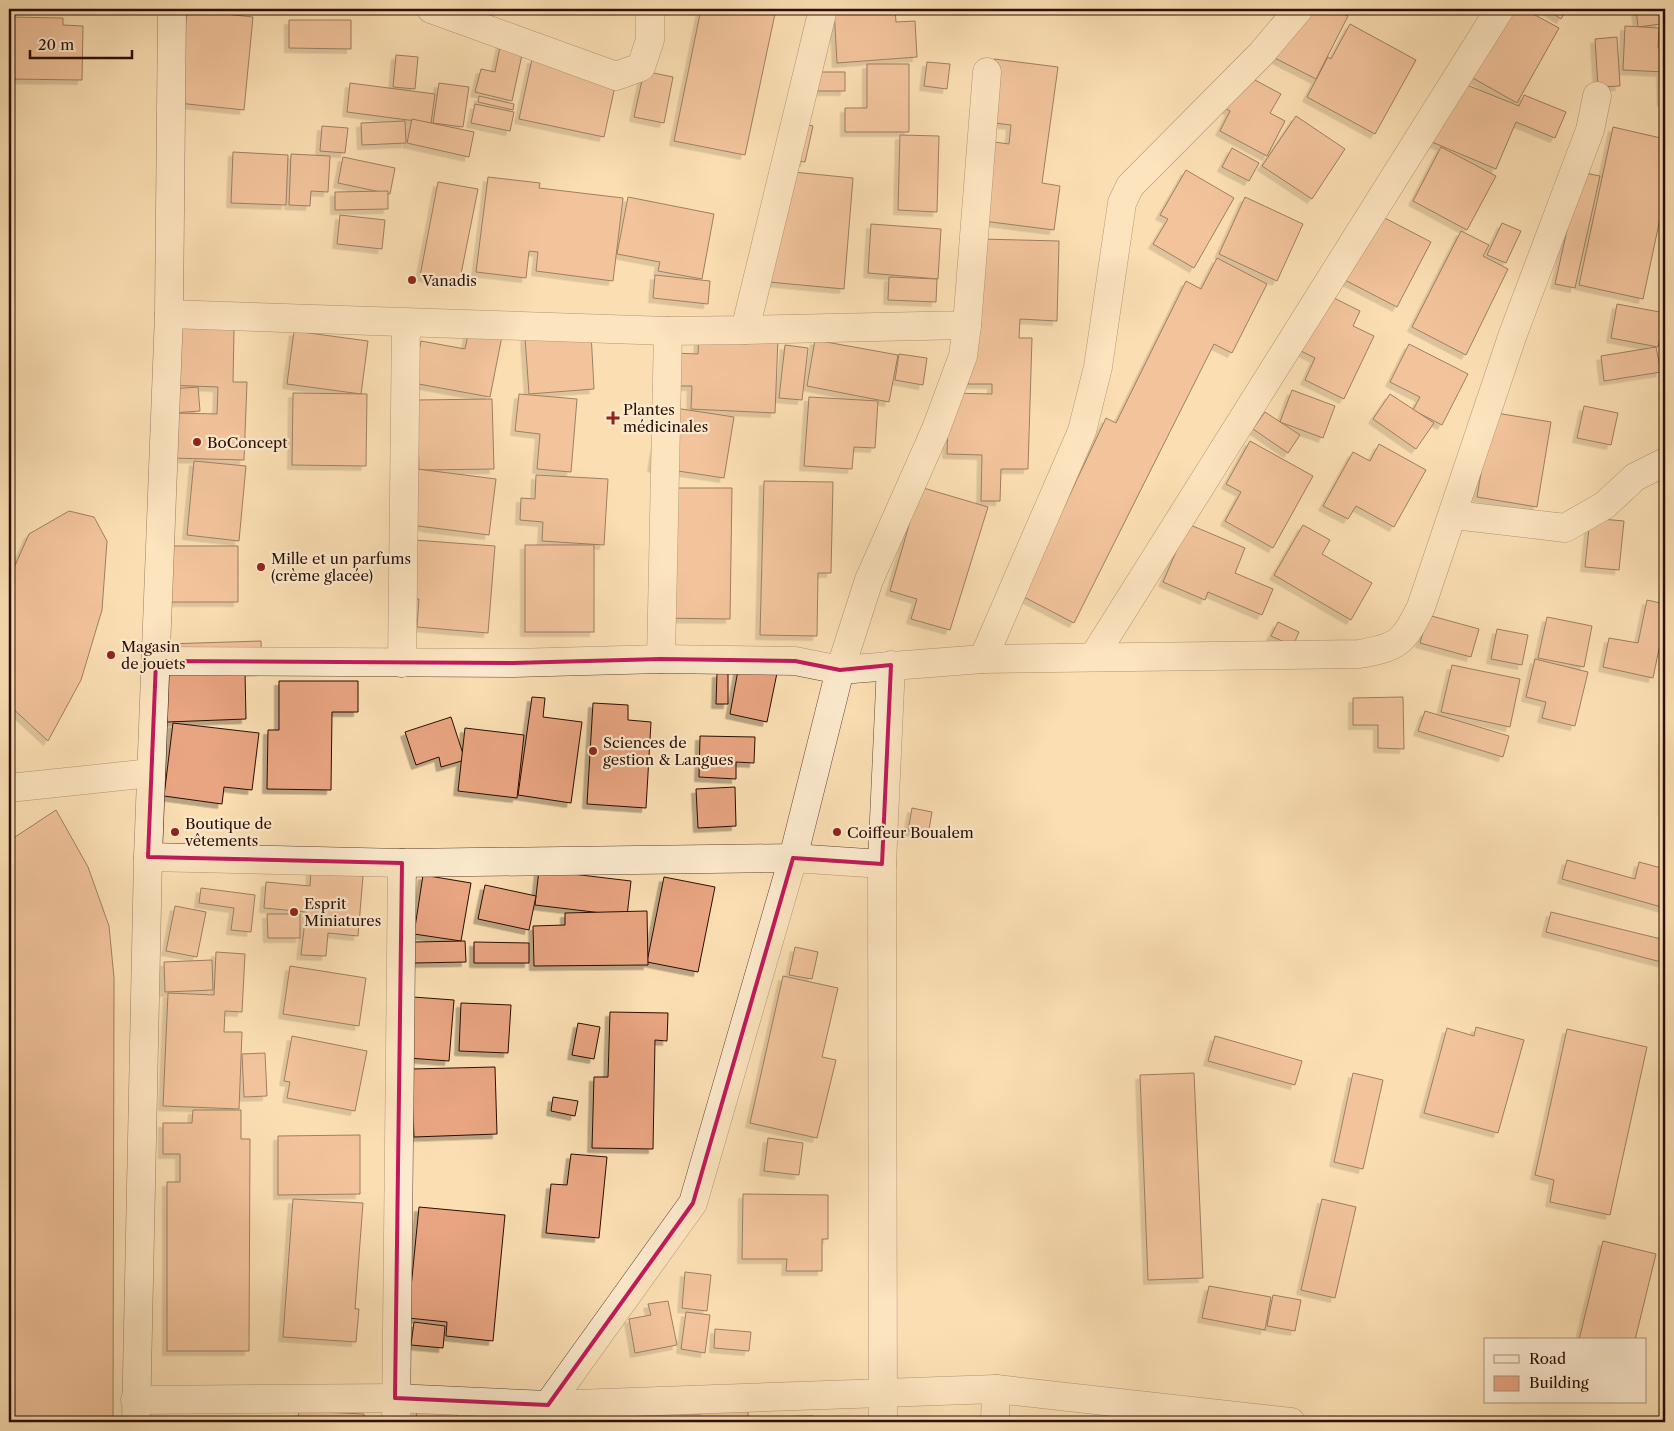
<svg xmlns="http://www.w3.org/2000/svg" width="1674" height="1431" font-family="'Libre Caslon Text',serif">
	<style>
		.building { fill: #e9a581; stroke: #2b0d03; filter: url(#shadow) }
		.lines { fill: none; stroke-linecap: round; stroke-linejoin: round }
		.street-casing { stroke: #5f422f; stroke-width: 29 }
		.secondary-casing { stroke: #2b0d03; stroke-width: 29 }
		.street { stroke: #fceace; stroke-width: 28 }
		.secondary { stroke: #fceace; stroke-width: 28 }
		.marked { fill: none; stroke: #c2185b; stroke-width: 4; stroke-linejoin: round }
		.poi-dot { fill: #8f2418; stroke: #fceace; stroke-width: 2 }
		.labels { text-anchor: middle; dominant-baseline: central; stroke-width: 4.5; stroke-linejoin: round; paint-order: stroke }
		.poi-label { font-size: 15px; fill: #2b0d03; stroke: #fceace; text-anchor: start }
	</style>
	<defs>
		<filter id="shadow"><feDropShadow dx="-4.5" dy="4.5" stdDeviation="0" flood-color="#0004"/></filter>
	</defs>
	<rect width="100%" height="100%" fill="#fbdfb3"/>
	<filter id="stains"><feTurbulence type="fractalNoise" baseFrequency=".004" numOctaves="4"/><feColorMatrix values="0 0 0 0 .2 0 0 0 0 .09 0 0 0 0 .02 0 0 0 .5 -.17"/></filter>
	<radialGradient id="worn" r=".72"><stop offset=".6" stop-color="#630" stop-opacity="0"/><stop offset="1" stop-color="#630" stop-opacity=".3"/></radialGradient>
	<!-- building -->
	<g class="building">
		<path d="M 701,9 L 776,9 L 745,155 L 674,141 Z"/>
		<path d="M 834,9 L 895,9 L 896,22 L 915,21 L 917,57 L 837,63 Z"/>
		<path d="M 1285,9 L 1333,9 L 1348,16 L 1316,79 L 1263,52 Z"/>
		<path d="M 1501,9 L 1524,9 L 1559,28 L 1517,103 L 1464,73 Z"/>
		<path d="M 1546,9 L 1567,9 L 1561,19 Z"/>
		<path d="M 1636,9 L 1665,9 L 1665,12 L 1660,13 L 1661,24 L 1638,27 Z"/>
		<path d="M 187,10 L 253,17 L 244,110 L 178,103 Z"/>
		<path d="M 9,17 L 63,18 L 63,25 L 83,26 L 82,80 L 9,79 Z"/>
		<path d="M 289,20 L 351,20 L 351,49 L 289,48 Z"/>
		<path d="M 1350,24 L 1416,60 L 1375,134 L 1307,97 L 1328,57 L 1331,59 Z"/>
		<path d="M 1625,26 L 1659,28 L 1658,48 L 1665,49 L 1665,72 L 1623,70 Z"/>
		<path d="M 502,37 L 525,41 L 512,101 L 475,92 L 481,69 L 495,72 Z"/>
		<path d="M 1617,37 L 1620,86 L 1598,87 L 1595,39 Z"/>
		<path d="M 396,55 L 418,57 L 415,89 L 393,87 Z"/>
		<path d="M 532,59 L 617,77 L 604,137 L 519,119 Z"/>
		<path d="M 994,59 L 1058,67 L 1042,183 L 1060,186 L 1054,230 L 983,221 L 994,142 L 1009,144 L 1011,125 L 986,122 Z"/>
		<path d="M 927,62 L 950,64 L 947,89 L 924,86 Z"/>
		<path d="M 867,64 L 909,64 L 909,132 L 845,132 L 845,108 L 867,108 Z"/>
		<path d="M 1665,70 L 1665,102 L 1662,102 L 1661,71 Z"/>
		<path d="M 644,71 L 673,77 L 664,123 L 634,117 Z"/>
		<path d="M 816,72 L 845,72 L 845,91 L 815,91 Z"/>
		<path d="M 1240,72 L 1281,94 L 1270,113 L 1285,121 L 1267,156 L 1220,131 L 1230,111 L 1222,106 Z"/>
		<path d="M 1457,81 L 1519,106 L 1524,95 L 1566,112 L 1555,138 L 1516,122 L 1496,169 L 1432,142 Z"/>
		<path d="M 350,83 L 435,94 L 431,123 L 347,112 Z"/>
		<path d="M 439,83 L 469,87 L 463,127 L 433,123 Z"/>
		<path d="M 479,96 L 514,104 L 513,110 L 478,102 Z"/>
		<path d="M 475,104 L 514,112 L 510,131 L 471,123 Z"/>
		<path d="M 1296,116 L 1345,149 L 1312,199 L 1262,166 Z"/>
		<path d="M 412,119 L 474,132 L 469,157 L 407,143 Z"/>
		<path d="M 405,121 L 406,143 L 362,145 L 361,123 Z"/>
		<path d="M 795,122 L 813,126 L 805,162 L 787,159 Z"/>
		<path d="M 322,126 L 348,128 L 345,153 L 320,151 Z"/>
		<path d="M 1613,127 L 1665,139 L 1665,195 L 1643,299 L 1579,285 Z"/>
		<path d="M 900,135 L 939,136 L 937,212 L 898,210 Z"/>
		<path d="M 1441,147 L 1496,176 L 1467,230 L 1413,201 Z"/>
		<path d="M 1232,148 L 1259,163 L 1249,181 L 1222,167 Z"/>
		<path d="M 233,152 L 288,155 L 286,205 L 231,203 Z"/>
		<path d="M 291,154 L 330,156 L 328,192 L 311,191 L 310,206 L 289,205 Z"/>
		<path d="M 343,157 L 395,168 L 390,194 L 338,183 Z"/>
		<path d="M 1186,170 L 1234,198 L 1194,268 L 1153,244 L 1168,219 L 1160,215 Z"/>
		<path d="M 783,171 L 853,178 L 844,289 L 758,281 Z"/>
		<path d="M 1580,172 L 1600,176 L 1575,288 L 1555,284 Z"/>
		<path d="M 488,177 L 540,183 L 539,188 L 623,198 L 613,281 L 536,271 L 538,252 L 529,251 L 526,278 L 476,272 Z"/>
		<path d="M 438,182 L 478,189 L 459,284 L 420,276 Z"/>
		<path d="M 388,191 L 388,209 L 335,210 L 335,192 Z"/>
		<path d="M 628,197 L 714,214 L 702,279 L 658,271 L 660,262 L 617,254 Z"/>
		<path d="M 1245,197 L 1303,224 L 1277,281 L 1219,254 Z"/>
		<path d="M 1377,214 L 1431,242 L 1397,307 L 1343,279 Z"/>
		<path d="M 340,215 L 385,220 L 382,249 L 337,244 Z"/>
		<path d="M 1502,223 L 1521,231 L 1506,263 L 1487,255 Z"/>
		<path d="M 871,224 L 941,229 L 938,279 L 868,273 Z"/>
		<path d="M 1461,231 L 1489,245 L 1483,256 L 1508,269 L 1466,355 L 1412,327 Z"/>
		<path d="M 980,239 L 1059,241 L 1057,321 L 1020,319 L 1019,338 L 1032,338 L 1028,469 L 1001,469 L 1000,501 L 981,501 L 982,455 L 947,454 L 949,393 L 992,394 L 992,384 L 968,384 L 970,328 Z"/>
		<path d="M 1217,258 L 1267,284 L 1232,353 L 1214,344 L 1074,623 L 1022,596 L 1106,418 L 1116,423 L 1186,281 L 1201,289 Z"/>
		<path d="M 655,275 L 710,281 L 708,304 L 653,298 Z"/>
		<path d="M 889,277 L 937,279 L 936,302 L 888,300 Z"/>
		<path d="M 1326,294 L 1360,311 L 1353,326 L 1374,336 L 1344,399 L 1305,380 L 1315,358 L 1299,350 Z"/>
		<path d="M 1617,304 L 1665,313 L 1658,347 L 1611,338 Z"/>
		<path d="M 470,325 L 503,331 L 490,397 L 413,383 L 421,341 L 465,349 Z"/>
		<path d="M 169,327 L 234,329 L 233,382 L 247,382 L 244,460 L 172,458 L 173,413 L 217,414 L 218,387 L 167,385 Z"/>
		<path d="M 294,331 L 368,341 L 361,394 L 287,384 Z"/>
		<path d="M 591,333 L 594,389 L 529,394 L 525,337 Z"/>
		<path d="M 699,335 L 778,338 L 775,413 L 691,409 L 692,386 L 672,386 L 673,353 L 698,354 Z"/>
		<path d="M 815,340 L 898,355 L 889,402 L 807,386 Z"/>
		<path d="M 1409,344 L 1468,374 L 1442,425 L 1413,410 L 1420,397 L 1390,382 Z"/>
		<path d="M 785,345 L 808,348 L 802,400 L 779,398 Z"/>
		<path d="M 1656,347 L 1661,372 L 1604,381 L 1601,356 Z"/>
		<path d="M 899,354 L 927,358 L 923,385 L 895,380 Z"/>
		<path d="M 198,387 L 200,411 L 172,413 L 170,389 Z"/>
		<path d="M 1292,390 L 1335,406 L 1323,438 L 1280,422 Z"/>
		<path d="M 293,393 L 367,394 L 366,466 L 292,465 Z"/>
		<path d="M 519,394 L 577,399 L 571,472 L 537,469 L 540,434 L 515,431 Z"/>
		<path d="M 1390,394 L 1434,423 L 1416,449 L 1373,419 Z"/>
		<path d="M 809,397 L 878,401 L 875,448 L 854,447 L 852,469 L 804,466 Z"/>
		<path d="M 492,399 L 494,469 L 419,470 L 417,400 Z"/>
		<path d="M 662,406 L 734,417 L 724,478 L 652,467 Z"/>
		<path d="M 1584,406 L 1618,413 L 1611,445 L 1577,438 Z"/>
		<path d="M 1484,411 L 1551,422 L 1537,507 L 1477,497 L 1485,449 Z"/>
		<path d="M 1265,412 L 1300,435 L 1288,453 L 1253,429 Z"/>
		<path d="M 1250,441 L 1313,476 L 1273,548 L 1225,521 L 1241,492 L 1226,484 Z"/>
		<path d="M 1379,444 L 1426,470 L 1394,527 L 1356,506 L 1348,519 L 1323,506 L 1353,452 L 1370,461 Z"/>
		<path d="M 194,461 L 246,466 L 239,541 L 187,535 Z"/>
		<path d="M 417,469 L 496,479 L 489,535 L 410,525 Z"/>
		<path d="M 536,475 L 608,479 L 604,545 L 542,541 L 543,522 L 520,520 L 521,498 L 535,499 Z"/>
		<path d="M 764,481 L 833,482 L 831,573 L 818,573 L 817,636 L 760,635 Z"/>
		<path d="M 920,487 L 988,507 L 950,630 L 911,619 L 917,599 L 890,591 Z"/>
		<path d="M 661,488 L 732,488 L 730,619 L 659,618 Z"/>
		<path d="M 69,511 L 94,517 L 107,541 L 102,610 L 81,680 L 48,741 L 9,705 L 9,579 L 29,534 Z"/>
		<path d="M 1590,518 L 1624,521 L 1619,570 L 1585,567 Z"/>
		<path d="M 1188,524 L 1245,548 L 1235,573 L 1273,589 L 1262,615 L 1208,592 L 1205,600 L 1163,582 Z"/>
		<path d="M 1303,525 L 1330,540 L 1322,554 L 1372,583 L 1351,620 L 1274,575 Z"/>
		<path d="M 414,540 L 495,546 L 488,633 L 417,627 L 419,599 L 409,599 Z"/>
		<rect x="525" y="545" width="69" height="87"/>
		<path d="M 171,546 L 238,546 L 238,602 L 170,602 Z"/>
		<path d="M 1647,600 L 1665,604 L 1665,620 L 1653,678 L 1603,667 L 1609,638 L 1638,643 Z"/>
		<path d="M 1428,615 L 1479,629 L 1471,657 L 1420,643 Z"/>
		<path d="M 1547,617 L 1592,626 L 1584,667 L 1538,658 Z"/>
		<path d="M 1278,622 L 1299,632 L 1293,646 L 1271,636 Z"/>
		<path d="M 1497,629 L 1528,635 L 1522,665 L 1491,659 Z"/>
		<path d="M 261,641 L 262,671 L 245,672 L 246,719 L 167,722 L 165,644 Z"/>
		<path d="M 1535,659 L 1588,672 L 1575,726 L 1542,718 L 1546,702 L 1526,697 Z"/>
		<path d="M 739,665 L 777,673 L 767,722 L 730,714 Z"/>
		<path d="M 1452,665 L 1520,679 L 1510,727 L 1441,712 Z"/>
		<path d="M 717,673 L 728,673 L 728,704 L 716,704 Z"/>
		<path d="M 279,681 L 358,681 L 358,712 L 332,712 L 331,790 L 267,789 L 268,730 L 279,730 Z"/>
		<path d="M 532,697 L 545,698 L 543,717 L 582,722 L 571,803 L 518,795 Z"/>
		<path d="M 1403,697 L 1404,749 L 1378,748 L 1378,725 L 1353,725 L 1353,698 Z"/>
		<path d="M 593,703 L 628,705 L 628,720 L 651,722 L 646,808 L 587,804 Z"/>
		<path d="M 1425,711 L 1509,736 L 1503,757 L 1418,731 Z"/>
		<path d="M 451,717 L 465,760 L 441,767 L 439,757 L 416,765 L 405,732 Z"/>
		<path d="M 173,723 L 259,733 L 252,790 L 224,787 L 222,804 L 164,796 Z"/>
		<path d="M 465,728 L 524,735 L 517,798 L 458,791 Z"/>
		<path d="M 700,736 L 755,737 L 754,763 L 736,762 L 736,779 L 699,777 Z"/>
		<path d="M 735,787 L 736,826 L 698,828 L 696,789 Z"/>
		<path d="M 912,808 L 932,812 L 928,835 L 908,831 Z"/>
		<path d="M 56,810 L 88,867 L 109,926 L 114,978 L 113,1422 L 9,1422 L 9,841 Z"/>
		<path d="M 1567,860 L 1635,879 L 1639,862 L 1665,869 L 1665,908 L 1562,879 Z"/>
		<path d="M 539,870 L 631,881 L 627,916 L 535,905 Z"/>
		<path d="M 311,871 L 363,876 L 358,936 L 328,933 L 326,956 L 301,955 L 306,912 L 264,908 L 266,882 L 310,886 Z"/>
		<path d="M 423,875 L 471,883 L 461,941 L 414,934 Z"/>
		<path d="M 664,877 L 715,887 L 698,972 L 647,962 Z"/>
		<path d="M 485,885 L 536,896 L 529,930 L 478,919 Z"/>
		<path d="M 201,888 L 255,895 L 251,932 L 231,930 L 234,908 L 199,903 Z"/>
		<path d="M 175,906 L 206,912 L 197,957 L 166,951 Z"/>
		<path d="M 647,911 L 648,965 L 534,966 L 533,926 L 565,925 L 565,913 Z"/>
		<path d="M 1551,912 L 1665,940 L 1665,963 L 1546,932 Z"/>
		<path d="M 267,914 L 300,914 L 300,938 L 268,938 Z"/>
		<path d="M 465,941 L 466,962 L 414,963 L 414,942 Z"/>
		<path d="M 474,942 L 529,943 L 529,963 L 474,963 Z"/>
		<path d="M 795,947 L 818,952 L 812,979 L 789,975 Z"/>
		<path d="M 216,952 L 245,954 L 242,1012 L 225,1011 L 224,1032 L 242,1032 L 239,1109 L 163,1106 L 168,993 L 214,995 Z"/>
		<path d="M 212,960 L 213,990 L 165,992 L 164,962 Z"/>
		<path d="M 290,966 L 366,978 L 359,1026 L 283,1014 Z"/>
		<path d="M 783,976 L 838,988 L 822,1057 L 836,1060 L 817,1138 L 750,1123 Z"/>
		<path d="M 413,997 L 454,1000 L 449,1061 L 408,1058 Z"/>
		<path d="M 461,1003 L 511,1005 L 508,1053 L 459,1051 Z"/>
		<path d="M 610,1012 L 668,1013 L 667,1041 L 655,1040 L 653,1149 L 592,1148 L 594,1077 L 608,1077 Z"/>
		<path d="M 578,1023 L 600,1027 L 594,1059 L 572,1055 Z"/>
		<path d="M 1476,1027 L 1524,1040 L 1498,1133 L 1424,1113 L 1447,1028 L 1474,1036 Z"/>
		<path d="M 1567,1029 L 1647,1047 L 1610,1215 L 1550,1202 L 1554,1180 L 1535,1175 Z"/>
		<path d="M 292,1036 L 367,1051 L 355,1111 L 287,1098 L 290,1082 L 284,1081 Z"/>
		<path d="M 1215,1036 L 1302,1061 L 1295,1085 L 1208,1061 Z"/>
		<path d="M 265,1053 L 267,1096 L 244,1097 L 242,1054 Z"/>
		<path d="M 495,1067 L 497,1134 L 414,1137 L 411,1069 Z"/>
		<path d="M 1194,1073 L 1203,1278 L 1148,1280 L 1140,1075 Z"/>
		<path d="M 1353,1073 L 1383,1080 L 1363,1169 L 1334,1162 Z"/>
		<path d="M 553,1097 L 578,1101 L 575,1116 L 551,1111 Z"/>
		<path d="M 193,1110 L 241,1110 L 241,1139 L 250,1139 L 249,1351 L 167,1351 L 167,1182 L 180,1182 L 180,1154 L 163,1154 L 163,1123 L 192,1123 Z"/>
		<path d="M 360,1135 L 360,1194 L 278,1195 L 278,1136 Z"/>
		<path d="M 768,1138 L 803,1143 L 799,1175 L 764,1171 Z"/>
		<path d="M 571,1154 L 607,1157 L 599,1238 L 546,1233 L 551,1184 L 567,1185 Z"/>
		<path d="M 743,1194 L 828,1195 L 828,1239 L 822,1239 L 822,1271 L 786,1271 L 787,1259 L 742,1259 Z"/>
		<path d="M 293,1199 L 363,1203 L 355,1309 L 359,1309 L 356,1342 L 283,1337 Z"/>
		<path d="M 1322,1199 L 1356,1207 L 1335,1298 L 1301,1290 Z"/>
		<path d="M 419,1207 L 505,1215 L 493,1341 L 446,1336 L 447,1322 L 408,1318 Z"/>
		<path d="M 1603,1241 L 1656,1254 L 1635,1340 L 1579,1340 Z"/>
		<path d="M 685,1272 L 711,1275 L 707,1311 L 682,1308 Z"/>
		<path d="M 1209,1286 L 1271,1297 L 1265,1330 L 1202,1318 Z"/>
		<path d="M 1273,1295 L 1301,1300 L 1295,1331 L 1267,1326 Z"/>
		<path d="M 668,1301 L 677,1345 L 635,1353 L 629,1319 L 651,1315 L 648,1304 Z"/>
		<path d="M 686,1312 L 710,1315 L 705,1353 L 681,1349 Z"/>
		<path d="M 414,1322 L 445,1326 L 443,1348 L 411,1345 Z"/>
		<path d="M 715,1329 L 751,1332 L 749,1351 L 714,1348 Z"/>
		<path d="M 417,1406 L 457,1409 L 456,1422 L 416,1422 Z"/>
		<path d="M 702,1407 L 748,1408 L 748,1422 L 656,1422 L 656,1414 L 702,1414 Z"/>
		<path d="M 299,1411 L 364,1414 L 364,1422 L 298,1422 Z"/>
		<path d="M 813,1416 L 813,1422 L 766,1422 L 766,1417 Z"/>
	</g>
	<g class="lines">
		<defs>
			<g id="street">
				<path d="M 431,9 L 616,76 L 641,67 L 650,40 L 650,9"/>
				<path d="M 169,314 L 668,331 L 745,330 L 823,9"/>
				<path d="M 745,330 L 967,325 L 987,72"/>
				<path d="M 1454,515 L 1565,528 L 1605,505 L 1635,477 L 1665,462"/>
				<path d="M 1094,656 L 1500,9"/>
				<path d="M 661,659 L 668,331"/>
				<path d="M 983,659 L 1082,431 L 1098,367 L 1122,203 L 1130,186 L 1261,54 L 1299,9"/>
				<path d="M 156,661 L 513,663 L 661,659 L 795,661 L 840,670 L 983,659 L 1359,654 C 1399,647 1403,643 1421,607 L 1513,334 L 1590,130 L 1597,96"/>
				<path d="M 402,663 L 406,323"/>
				<path d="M 9,788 L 151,773"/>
				<path d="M 148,857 L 402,863 L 793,858 L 882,864"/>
				<path d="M 135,1400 L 395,1398 L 548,1405 L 996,1389 L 1291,1422"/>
				<path d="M 548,1405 L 693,1203 L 793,858 L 840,670 L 869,580 L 936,429 L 963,356 L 967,325"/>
				<path d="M 396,1422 L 402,863"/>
				<path d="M 883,1422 L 882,864 L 891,665"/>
				<path d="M 995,1422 L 996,1389"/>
			</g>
			<path id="secondary" d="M 136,1422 L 148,857 L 169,314 L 172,9"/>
		</defs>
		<!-- street casing -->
		<use href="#street" class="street-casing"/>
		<!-- secondary casing -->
		<use href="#secondary" class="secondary-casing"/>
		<!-- street -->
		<use href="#street" class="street"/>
		<!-- secondary -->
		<use href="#secondary" class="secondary"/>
	</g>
	<!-- marked area -->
	<path d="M0 0H1674V1431H0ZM 661,659 L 795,661 L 840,670 L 891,665 L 882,864 L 793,858 L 693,1203 L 548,1405 L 395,1398 L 402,863 L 148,857 L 156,661 L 513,663 Z" fill="#fbdfb3" fill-opacity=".55" fill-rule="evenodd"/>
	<path class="marked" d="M 661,659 L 795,661 L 840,670 L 891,665 L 882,864 L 793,858 L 693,1203 L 548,1405 L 395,1398 L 402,863 L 148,857 L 156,661 L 513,663 Z"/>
	<!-- markers -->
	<g class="poi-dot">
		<circle cx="412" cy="280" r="5"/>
		<path d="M610.5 410.5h5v5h5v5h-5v5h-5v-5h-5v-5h5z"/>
		<circle cx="197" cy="442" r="5"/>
		<circle cx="261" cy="567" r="5"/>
		<circle cx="111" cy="655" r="5"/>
		<circle cx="593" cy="751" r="5"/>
		<circle cx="175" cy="832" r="5"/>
		<circle cx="837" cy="832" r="5"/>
		<circle cx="294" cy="912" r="5"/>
	</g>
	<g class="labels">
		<!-- poi labels -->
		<g class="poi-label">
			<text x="422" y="280">Vanadis</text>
			<text x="623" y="409">Plantes<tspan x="623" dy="17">médicinales</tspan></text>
			<text x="207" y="442">BoConcept</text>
			<text x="271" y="558">Mille et un parfums<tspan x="271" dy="17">(crème glacée)</tspan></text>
			<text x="121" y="646">Magasin<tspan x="121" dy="17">de jouets</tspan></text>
			<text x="603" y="742">Sciences de<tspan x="603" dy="17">gestion &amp; Langues</tspan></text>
			<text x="185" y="823">Boutique de<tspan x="185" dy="17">vêtements</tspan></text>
			<text x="847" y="832">Coiffeur Boualem</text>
			<text x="304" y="903">Esprit<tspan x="304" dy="17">Miniatures</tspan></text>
		</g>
	</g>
	<!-- margin -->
	<rect width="1674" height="1431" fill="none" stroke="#fbdfb3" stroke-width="30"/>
	<rect x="10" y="10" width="1654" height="1411" fill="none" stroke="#2b0d03" stroke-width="2.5"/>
	<rect x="15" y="15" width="1644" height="1401" fill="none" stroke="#2b0d03"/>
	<!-- legend -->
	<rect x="1484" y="1338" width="162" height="65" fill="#fceace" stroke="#a8927d"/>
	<rect x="1494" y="1355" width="25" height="8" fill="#fceace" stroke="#a8927d"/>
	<text x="1529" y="1364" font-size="15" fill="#2b0d03">Road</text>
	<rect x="1494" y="1376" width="25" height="15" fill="#e9a581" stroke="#a8927d"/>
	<text x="1529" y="1388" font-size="15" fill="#2b0d03">Building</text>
	<!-- scale -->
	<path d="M30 50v8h102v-8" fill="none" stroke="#2b0d03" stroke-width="2.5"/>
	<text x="38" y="50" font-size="15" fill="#2b0d03" stroke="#fceace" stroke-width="4" paint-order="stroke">20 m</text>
	<rect width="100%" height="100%" filter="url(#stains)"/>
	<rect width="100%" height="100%" fill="url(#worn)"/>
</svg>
